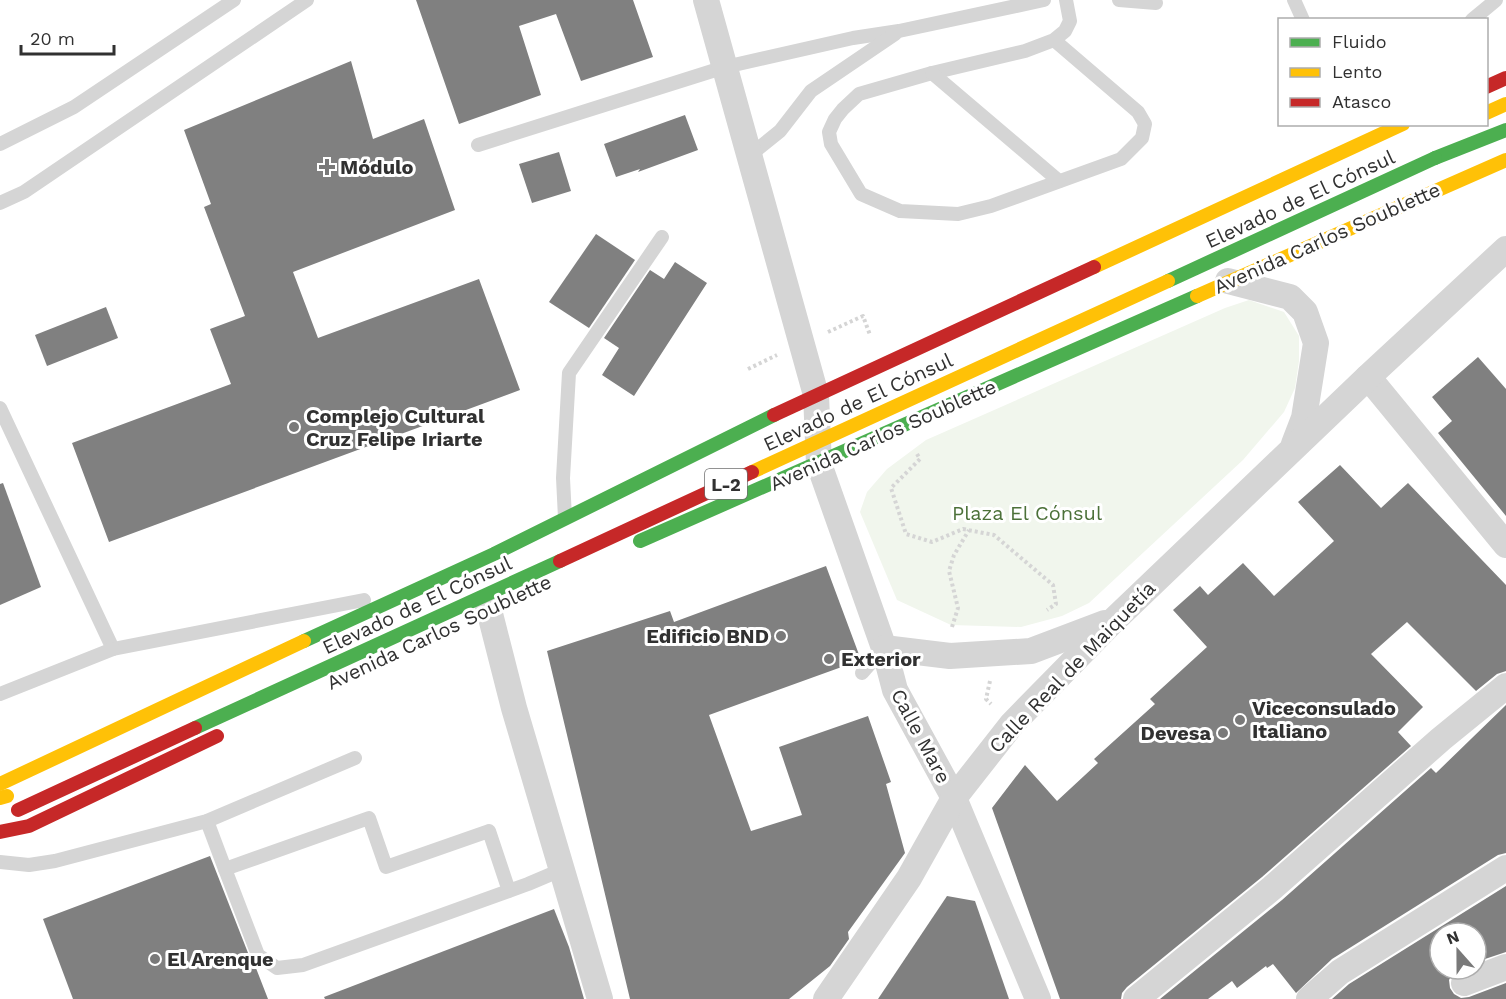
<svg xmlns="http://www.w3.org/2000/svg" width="1506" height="999" font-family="'Work Sans',sans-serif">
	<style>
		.green { fill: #f1f6ed }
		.building { fill: #808080 }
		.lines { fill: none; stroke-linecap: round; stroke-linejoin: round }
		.path { stroke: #d5d5d5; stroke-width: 4; stroke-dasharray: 3 3; stroke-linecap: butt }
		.lane { stroke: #d5d5d5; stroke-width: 14 }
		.street { stroke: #d5d5d5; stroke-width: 26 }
		.fast { stroke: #4caf50; stroke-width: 14 }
		.slow { stroke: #ffc107; stroke-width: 14 }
		.jam { stroke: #c62828; stroke-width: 14 }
		.fast-bridge { stroke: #4caf50; stroke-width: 14 }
		.slow-bridge { stroke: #ffc107; stroke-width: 14 }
		.jam-bridge { stroke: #c62828; stroke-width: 14 }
		.poi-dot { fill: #797979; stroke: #fff; stroke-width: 2 }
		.labels { text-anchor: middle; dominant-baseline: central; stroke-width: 6; stroke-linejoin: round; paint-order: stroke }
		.shield { fill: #fff; stroke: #6f6f6f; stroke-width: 1.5 }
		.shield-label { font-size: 18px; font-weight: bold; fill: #313131 }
		.poi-label { font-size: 20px; font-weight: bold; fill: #313131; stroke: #fff; text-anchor: start }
		.street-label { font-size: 20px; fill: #313131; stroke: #fff }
		.park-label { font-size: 20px; fill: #4c7139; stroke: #fff }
	</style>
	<rect width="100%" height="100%" fill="#fff"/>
	<!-- green -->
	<path class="green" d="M 1249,300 L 1284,312 L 1299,336 L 1299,361 L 1295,388 L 1284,412 L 1243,460 L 1089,603 L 1062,616 L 1021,627 L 951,625 L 897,600 L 860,512 L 867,492 L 887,469 L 926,440 L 1225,308 Z"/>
	<!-- building -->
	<g class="building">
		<path d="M 416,0 L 633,0 L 653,57 L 581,81 L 556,14 L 519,26 L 541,95 L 459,124 Z"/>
		<path d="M 351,61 L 373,139 L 424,119 L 455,210 L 293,272 L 318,338 L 479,279 L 520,390 L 109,542 L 72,443 L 231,384 L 210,329 L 245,316 L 204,207 L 211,204 L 184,130 Z"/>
		<path d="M 685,115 L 698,150 L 638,172 L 640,169 L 616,177 L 604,144 Z"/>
		<path d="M 559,152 L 571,191 L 532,203 L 519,164 Z"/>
		<path d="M 596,234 L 635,260 L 589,328 L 549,302 Z"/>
		<path d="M 675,262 L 707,283 L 634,396 L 602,375 L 619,348 L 604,338 L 650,270 L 664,279 Z"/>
		<path d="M 106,307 L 118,338 L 47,366 L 35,335 Z"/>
		<path d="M 1478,357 L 1506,389 L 1506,516 L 1438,433 L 1452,421 L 1432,397 Z"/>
		<path d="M 1340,465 L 1381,508 L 1408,483 L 1506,585 L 1506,671 L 1497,674 L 1476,691 L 1407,622 L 1371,654 L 1423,707 L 1398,732 L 1411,746 L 1262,877 L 1127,987 L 1122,993 L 1121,999 L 1060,999 L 992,808 L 1025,765 L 1057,801 L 1098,763 L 1094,759 L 1155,704 L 1150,699 L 1207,647 L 1173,610 L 1200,586 L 1208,595 L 1243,563 L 1274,596 L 1334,541 L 1298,502 Z"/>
		<path d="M 3,483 L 41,587 L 0,605 L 0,484 Z"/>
		<path d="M 826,566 L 861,660 L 709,715 L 751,831 L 802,815 L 779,747 L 868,716 L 891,782 L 886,784 L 905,853 L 848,932 L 849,939 L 830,966 L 789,999 L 630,999 L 547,651 L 670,611 L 674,622 Z"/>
		<path d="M 1506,705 L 1506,853 L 1498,855 L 1332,959 L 1296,993 L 1273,964 L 1267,968 L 1266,966 L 1237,988 L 1232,981 L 1208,999 L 1160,999 L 1282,900 L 1431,768 L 1436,773 Z"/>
		<path d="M 210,856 L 250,958 L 254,963 L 268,999 L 73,999 L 43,919 Z"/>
		<path d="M 1506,886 L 1506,952 L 1476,962 L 1476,933 L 1440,933 L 1440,969 L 1459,969 L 1453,973 L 1449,980 L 1450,988 L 1454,994 L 1461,998 L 1469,997 L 1506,983 L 1506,999 L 1332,999 L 1349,984 Z"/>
		<path d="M 947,896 L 975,901 L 1009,999 L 878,999 Z"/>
		<path d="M 554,909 L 569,947 L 584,999 L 325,999 L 324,997 Z"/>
	</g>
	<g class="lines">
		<!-- path -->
		<g class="path">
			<path d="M 828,332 L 863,316 L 870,335"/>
			<path d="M 748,369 L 777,355"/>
			<path d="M 917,454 L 920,459 L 891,488 L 906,534 L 932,542 L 963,529 L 994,535 L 1053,585 L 1056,604 L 1047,610"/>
			<path d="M 952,627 L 958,608 L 949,571 L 954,555 L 969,530"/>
			<path d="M 990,681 L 986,699 L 991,704"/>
		</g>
		<!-- lane -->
		<g class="lane">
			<path d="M 1119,0 L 1156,3"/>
			<path d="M 1294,0 L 1303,20"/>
			<path d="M 1472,20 L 1496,0"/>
			<path d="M 1054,40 L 1138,112 L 1145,124 L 1142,138 L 1121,159 L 991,206 L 958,214 L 900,211 L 861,194 L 831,144 L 829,132 L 835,119 L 843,109 L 859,94 L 932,73 L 1025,51 L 1054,40 L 1065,31 L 1070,21 L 1066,0"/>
			<path d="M 932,73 L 1059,181"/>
			<path d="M 0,144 L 74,107 L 234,0"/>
			<path d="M 478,145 L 725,67 L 853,38 L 899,31 L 1044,0"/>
			<path d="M 749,156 L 780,131 L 811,91 L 895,34"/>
			<path d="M 0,203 L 24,192 L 307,0"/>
			<path d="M 0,408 L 113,649 L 364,600"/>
			<path d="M 565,518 L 563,478 L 569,373 L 662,237"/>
			<path d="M 862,673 L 884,648"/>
			<path d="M 0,694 L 113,649"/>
			<path d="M 207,821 L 225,869"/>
			<path d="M 0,862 L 29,865 L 55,861 L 207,821 L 355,758"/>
			<path d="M 509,891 L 489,831 L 386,867 L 369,818 L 225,869 L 258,955 L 277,968 L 303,965 L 528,884 L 561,870"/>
		</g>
		<!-- street -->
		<g class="street">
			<path d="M 706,0 L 816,395 L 819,464 L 884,648 L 895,690 L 954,798 L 1038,999"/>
			<path d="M 1228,281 L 1290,297 L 1305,312 L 1316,343 L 1304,418 L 1294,444"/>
			<path d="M 1368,377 L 1506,545"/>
			<path d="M 488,606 L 514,708 L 600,999"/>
			<path d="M 884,648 L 950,656 L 1031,651 L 1105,623"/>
			<path d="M 1464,983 L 1506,967"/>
			<path d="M 826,999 L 909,878 L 954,798 L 1012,724 L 1114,620 L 1368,377 L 1506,249"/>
			<path d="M 1136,999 L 1272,888 L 1441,739 L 1506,686"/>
			<path d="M 1309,999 L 1340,972 L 1506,868"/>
		</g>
		<!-- fast -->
		<g class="fast">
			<path d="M 1435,158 L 1506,130"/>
			<path d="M 640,541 L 1197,296"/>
			<path d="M 304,641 L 494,554 L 774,415"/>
		</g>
		<!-- slow -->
		<g class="slow">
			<path d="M 1486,113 L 1506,104"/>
			<path d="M 1094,267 L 1403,124"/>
			<path d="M 1197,296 L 1506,160"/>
			<path d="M 0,784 L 304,641"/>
			<path d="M 0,798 L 7,796"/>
		</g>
		<!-- jam -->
		<g class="jam">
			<path d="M 1486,87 L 1506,78"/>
			<path d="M 774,415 L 1094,267"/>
			<path d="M 0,832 L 29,826 L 217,736"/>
		</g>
		<!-- fast-bridge -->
		<g class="fast-bridge">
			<path d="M 1168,281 L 1435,158"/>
			<path d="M 195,728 L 560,561"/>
		</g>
		<!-- slow-bridge -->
		<path class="slow-bridge" d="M 752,472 L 1168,281"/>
		<!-- jam-bridge -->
		<g class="jam-bridge">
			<path d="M 560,561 L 752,472"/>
			<path d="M 18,810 L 195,728"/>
		</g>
	</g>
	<!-- markers -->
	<g class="poi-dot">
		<path d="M324 158h6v6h6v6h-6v6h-6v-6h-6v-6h6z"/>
		<circle cx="294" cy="427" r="6"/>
		<circle cx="781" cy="636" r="6"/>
		<circle cx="829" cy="659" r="6"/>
		<circle cx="1240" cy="720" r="6"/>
		<circle cx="1223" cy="733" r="6"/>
		<circle cx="155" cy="959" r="6"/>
	</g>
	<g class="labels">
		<!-- shield labels -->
		<rect class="shield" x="705" y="469" width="42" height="30" rx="4.5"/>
		<g class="shield-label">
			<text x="726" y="484">L-2</text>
		</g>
		<!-- poi labels -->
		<g class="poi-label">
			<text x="340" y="167">Módulo</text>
			<text x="306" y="416">Complejo Cultural<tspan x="306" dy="23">Cruz Felipe Iriarte</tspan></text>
			<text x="769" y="636" text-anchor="end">Edificio BND</text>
			<text x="841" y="659">Exterior</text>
			<text x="1252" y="708">Viceconsulado<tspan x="1252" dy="23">Italiano</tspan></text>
			<text x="1211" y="733" text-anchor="end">Devesa</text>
			<text x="167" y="959">El Arenque</text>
		</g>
		<!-- street labels -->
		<g class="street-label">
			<text transform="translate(1300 199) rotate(-25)">Elevado de El Cónsul</text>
			<text transform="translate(1327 238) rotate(-24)">Avenida Carlos Soublette</text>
			<text transform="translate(858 402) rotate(-25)">Elevado de El Cónsul</text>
			<text transform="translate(883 435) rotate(-24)">Avenida Carlos Soublette</text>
			<text transform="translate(417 605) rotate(-25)">Elevado de El Cónsul</text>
			<text transform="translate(439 632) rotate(-25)">Avenida Carlos Soublette</text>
			<text transform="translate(1072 667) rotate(-46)">Calle Real de Maiquetía</text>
			<text transform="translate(921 736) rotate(62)">Calle Mare</text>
		</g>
		<!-- park labels -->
		<g class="park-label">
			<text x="1027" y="513">Plaza El Cónsul</text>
		</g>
	</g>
	<!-- legend -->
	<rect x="1278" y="18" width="210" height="108" fill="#ffffff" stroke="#adadad" stroke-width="1.5"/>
	<rect x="1290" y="38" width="30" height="9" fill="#4caf50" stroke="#adadad" stroke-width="1.5"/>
	<text x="1332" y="48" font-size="18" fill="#313131">Fluido</text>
	<rect x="1290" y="68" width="30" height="9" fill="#ffc107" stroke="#adadad" stroke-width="1.5"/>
	<text x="1332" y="78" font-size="18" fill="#313131">Lento</text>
	<rect x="1290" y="98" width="30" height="9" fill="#c62828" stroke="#adadad" stroke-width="1.5"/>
	<text x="1332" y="108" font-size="18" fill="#313131">Atasco</text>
	<!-- north arrow -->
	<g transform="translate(1458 951) rotate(339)"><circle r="28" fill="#ffffff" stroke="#adadad" stroke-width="1.5"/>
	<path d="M0-4.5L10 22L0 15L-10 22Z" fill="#797979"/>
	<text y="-9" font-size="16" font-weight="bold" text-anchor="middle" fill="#313131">N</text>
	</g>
	<!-- scale -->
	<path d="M21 45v9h93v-9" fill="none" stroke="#313131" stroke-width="3"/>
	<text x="30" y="45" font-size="18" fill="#313131" stroke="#ffffff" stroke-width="4.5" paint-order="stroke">20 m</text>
</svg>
